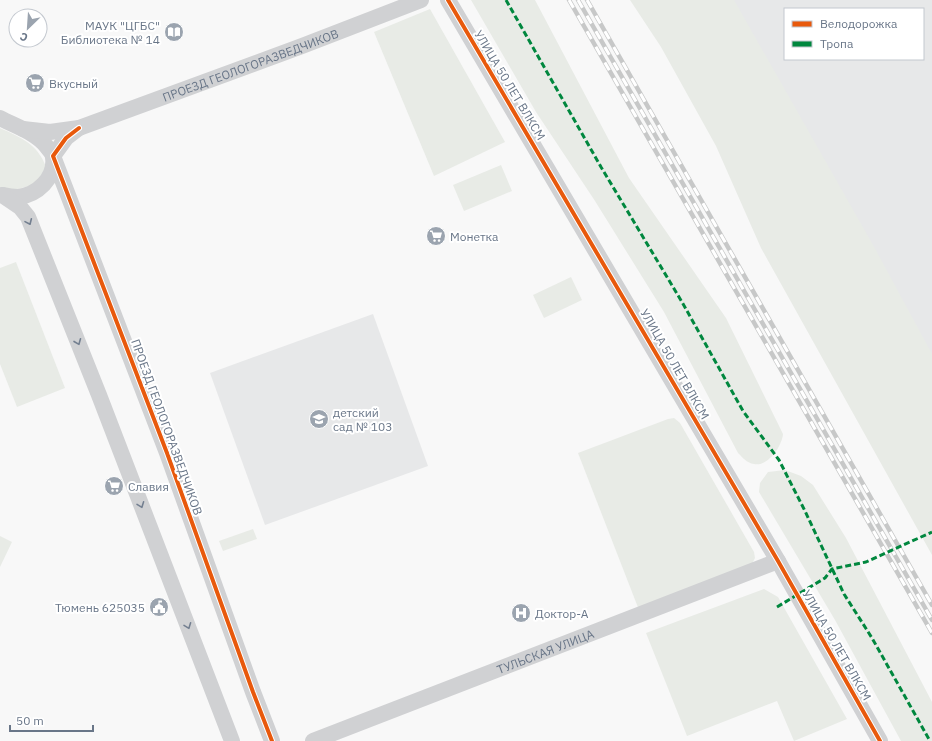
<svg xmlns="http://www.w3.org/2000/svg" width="932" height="741" font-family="'IBM Plex Sans',sans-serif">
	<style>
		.built { fill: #e7e8e9; fill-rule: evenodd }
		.green { fill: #e8ebe6 }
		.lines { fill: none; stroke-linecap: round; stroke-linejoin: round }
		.minor { stroke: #d0d1d3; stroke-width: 16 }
		.rail-casing { stroke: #c7c8c8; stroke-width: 4.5 }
		.rail { stroke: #fff; stroke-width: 3; stroke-dasharray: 9; stroke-linecap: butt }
		.quiet { stroke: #00873e; stroke-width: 3; stroke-dasharray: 6 3; stroke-linecap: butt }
		.cycleway-casing { stroke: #fff; stroke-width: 6 }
		.cycleway { stroke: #e8590c; stroke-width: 4 }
		.oneway { stroke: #737f90 }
		.labels { text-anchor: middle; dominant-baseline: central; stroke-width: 4; stroke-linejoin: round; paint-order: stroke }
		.poi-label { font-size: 12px; fill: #697688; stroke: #fff; text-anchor: start }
		.street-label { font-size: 12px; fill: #697688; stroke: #fff }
	</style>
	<rect width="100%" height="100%" fill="#f8f8f8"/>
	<!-- built -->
	<g class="built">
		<path d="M 695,0 L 932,0 L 932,410 ZM 785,9 L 923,9 L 923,59 L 785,59 Z"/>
		<path d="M 373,314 L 428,466 L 265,525 L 210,373 Z"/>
	</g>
	<!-- green -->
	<g class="green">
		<path d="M 471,0 L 535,0 L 629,178 L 726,318 L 783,434 C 782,446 768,467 754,464 C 747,463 743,458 738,453 L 664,312 L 595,201 L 536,112 Z"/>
		<path d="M 630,0 L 734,0 L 873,245 L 932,354 L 932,555 L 761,248 L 716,146 L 661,47 Z"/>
		<path d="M 430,9 L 505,142 L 434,176 L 374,32 Z"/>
		<path d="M 0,128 C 20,137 38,144 46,167 L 39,182 C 26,187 13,193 0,187 Z"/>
		<path d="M 501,165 L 512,191 L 464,211 L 453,185 Z"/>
		<path d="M 16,262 L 65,388 L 17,407 L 0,364 L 0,268 Z"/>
		<path d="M 571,277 L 582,300 L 544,318 L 533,295 Z"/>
		<path d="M 674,418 L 680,423 L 754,552 L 755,558 L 752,564 L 639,610 L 578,453 L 668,419 Z"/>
		<path d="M 785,470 L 801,476 L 813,485 L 846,538 L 932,702 L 932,741 L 901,741 L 835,620 L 759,492 L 760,483 L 768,472 Z"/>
		<path d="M 253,529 L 257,539 L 223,551 L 219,541 Z"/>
		<path d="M 0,536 L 12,542 L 0,567 Z"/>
		<path d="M 764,589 L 778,597 L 847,719 L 794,741 L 777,701 L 687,736 L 646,633 Z"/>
	</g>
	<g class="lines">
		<!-- minor -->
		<g class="minor">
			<path d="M 448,0 L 778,561 L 880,741"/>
			<path d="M 0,118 C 15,126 37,133 47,147 C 49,150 53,154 53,157 C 56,178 37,195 18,197 C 13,197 7,196 3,195"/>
			<path d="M 79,128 L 66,138 L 53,156 L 167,453 L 253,692 L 272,741"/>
			<path id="s1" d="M 23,129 L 50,132 L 79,128 L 302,46 L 421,0"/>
			<path d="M 2,195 L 20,207 L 28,217 L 99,395 L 232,741"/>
			<path id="s2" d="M 313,741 L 778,561"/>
		</g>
		<defs>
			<g id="rail">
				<path d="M 569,0 L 932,633"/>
				<path d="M 578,0 L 932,620"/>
				<path d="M 587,0 L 932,605"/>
			</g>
		</defs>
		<!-- rail casing -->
		<use href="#rail" class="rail-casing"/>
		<!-- rail -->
		<use href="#rail" class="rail"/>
		<!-- quiet -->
		<g class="quiet">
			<path d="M 506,0 L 601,167 L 682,302 L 743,411 L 779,460 L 805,511 L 844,594 L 872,638 L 930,741"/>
			<path d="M 777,607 L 825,578 L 832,569 L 866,562 L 932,532"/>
		</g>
		<defs>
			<g id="cycleway">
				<path d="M 448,0 L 778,561 L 880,741"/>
				<path d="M 79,128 L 66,138 L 53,156 L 167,453 L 253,692 L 272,741"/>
			</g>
		</defs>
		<!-- cycleway casing -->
		<use href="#cycleway" class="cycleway-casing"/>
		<!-- cycleway -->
		<use href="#cycleway" class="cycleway"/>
	</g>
	<!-- one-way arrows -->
	<defs><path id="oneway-chevron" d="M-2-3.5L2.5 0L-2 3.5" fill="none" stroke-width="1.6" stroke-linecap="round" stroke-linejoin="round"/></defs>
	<g class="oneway">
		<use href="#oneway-chevron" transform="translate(29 222) rotate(66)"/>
		<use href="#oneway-chevron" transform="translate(78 342) rotate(68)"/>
		<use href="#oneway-chevron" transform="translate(141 505) rotate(69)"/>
		<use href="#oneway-chevron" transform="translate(188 626) rotate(69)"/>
	</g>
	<!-- icons -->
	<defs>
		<symbol id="library-disc" viewBox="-11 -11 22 22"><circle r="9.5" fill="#9ba4af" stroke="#fff"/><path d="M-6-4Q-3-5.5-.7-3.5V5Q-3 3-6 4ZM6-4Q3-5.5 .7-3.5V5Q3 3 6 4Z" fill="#fff"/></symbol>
		<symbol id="supermarket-disc" viewBox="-11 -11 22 22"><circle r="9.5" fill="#9ba4af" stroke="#fff"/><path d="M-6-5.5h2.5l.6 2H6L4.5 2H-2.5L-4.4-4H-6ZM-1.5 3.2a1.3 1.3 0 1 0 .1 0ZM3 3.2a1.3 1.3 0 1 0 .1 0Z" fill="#fff"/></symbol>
		<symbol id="school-disc" viewBox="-11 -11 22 22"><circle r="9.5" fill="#9ba4af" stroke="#fff"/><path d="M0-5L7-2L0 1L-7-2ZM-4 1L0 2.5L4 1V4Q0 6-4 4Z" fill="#fff"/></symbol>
		<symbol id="civic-disc" viewBox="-11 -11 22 22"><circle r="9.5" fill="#9ba4af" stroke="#fff"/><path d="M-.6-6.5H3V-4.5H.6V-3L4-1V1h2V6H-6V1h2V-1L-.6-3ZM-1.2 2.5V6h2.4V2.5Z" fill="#fff"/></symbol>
		<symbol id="hospital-disc" viewBox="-11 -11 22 22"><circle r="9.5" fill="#9ba4af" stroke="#fff"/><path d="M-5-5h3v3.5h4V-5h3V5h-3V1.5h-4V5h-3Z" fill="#fff"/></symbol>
	</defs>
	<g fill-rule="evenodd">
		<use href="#library-disc" x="163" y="21" width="22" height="22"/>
		<use href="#supermarket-disc" x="24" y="72" width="22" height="22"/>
		<use href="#supermarket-disc" x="425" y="225" width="22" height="22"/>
		<use href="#school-disc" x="308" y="408" width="22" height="22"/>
		<use href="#supermarket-disc" x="103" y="475" width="22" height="22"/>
		<use href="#civic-disc" x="148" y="596" width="22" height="22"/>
		<use href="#hospital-disc" x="510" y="602" width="22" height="22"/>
	</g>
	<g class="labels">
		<!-- poi labels -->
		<g class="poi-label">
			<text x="160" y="25" text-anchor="end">МАУК "ЦГБС"<tspan x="160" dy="14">Библиотека № 14</tspan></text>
			<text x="49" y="83">Вкусный</text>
			<text x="450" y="236">Монетка</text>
			<text x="333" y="412">детский<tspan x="333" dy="14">сад № 103</tspan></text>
			<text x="128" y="486">Славия</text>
			<text x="145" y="607" text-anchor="end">Тюмень 625035</text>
			<text x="535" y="613">Доктор-А</text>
		</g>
		<!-- street labels -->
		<g class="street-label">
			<text stroke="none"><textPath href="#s1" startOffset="239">ПРОЕЗД ГЕОЛОГОРАЗВЕДЧИКОВ</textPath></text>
			<text transform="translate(510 85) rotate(59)">УЛИЦА 50 ЛЕТ ВЛКСМ</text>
			<text transform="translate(675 364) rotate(60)">УЛИЦА 50 ЛЕТ ВЛКСМ</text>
			<text transform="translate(167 427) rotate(70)">ПРОЕЗД ГЕОЛОГОРАЗВЕДЧИКОВ</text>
			<text transform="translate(837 645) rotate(60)">УЛИЦА 50 ЛЕТ ВЛКСМ</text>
			<text stroke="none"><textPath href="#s2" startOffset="249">ТУЛЬСКАЯ УЛИЦА</textPath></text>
		</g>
	</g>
	<!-- legend -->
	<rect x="784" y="8" width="140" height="52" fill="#ffffff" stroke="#c3c8cf"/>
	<rect x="792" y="21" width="20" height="6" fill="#e8590c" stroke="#c3c8cf"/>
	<text x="820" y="28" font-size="12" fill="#697688">Велодорожка</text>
	<rect x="792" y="41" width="20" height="6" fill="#00873e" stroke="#c3c8cf"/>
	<text x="820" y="48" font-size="12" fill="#697688">Тропа</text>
	<!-- north arrow -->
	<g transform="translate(28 28) rotate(205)"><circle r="19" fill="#ffffff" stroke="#c3c8cf"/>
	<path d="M0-3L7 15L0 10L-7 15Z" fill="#9ba4af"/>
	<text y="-6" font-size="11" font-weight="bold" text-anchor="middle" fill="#697688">С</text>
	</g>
	<!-- scale -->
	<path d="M10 725v6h83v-6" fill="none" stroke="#697688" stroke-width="2"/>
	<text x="16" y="725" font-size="12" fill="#697688" stroke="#ffffff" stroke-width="3" paint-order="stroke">50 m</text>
</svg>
